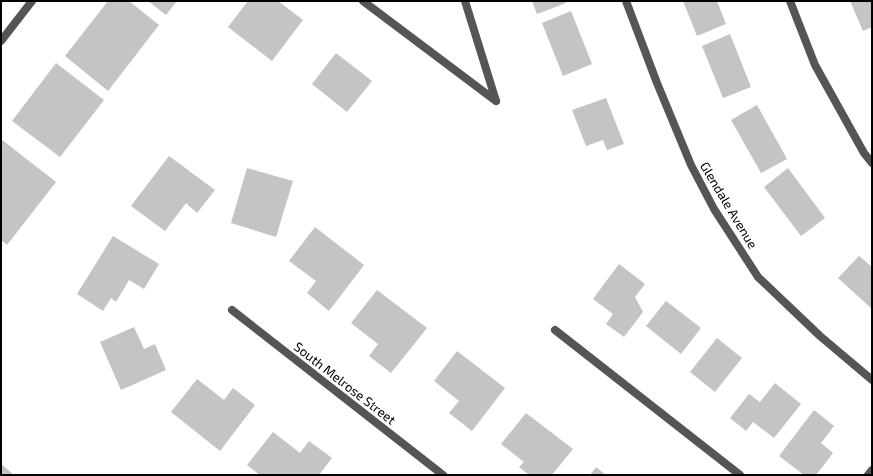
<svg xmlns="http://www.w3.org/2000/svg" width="873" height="476" font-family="'Exo 2',sans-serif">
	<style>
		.building { fill: #c4c4c4 }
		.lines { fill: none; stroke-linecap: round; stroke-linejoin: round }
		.service { stroke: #555; stroke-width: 8 }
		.minor { stroke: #555; stroke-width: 8 }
		.tertiary { stroke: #555; stroke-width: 8 }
		.labels { text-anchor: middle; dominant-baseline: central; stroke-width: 3; stroke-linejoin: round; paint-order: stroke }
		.street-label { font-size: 13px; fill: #000; stroke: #fff }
	</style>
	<rect width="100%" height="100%" fill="#fff"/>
	<!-- building -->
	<g class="building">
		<path d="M 108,1 L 129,1 L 159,25 L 108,91 L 65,56 Z"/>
		<path d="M 148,1 L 177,1 L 166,15 Z"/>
		<path d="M 248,1 L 278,1 L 303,20 L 272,61 L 228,27 Z"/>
		<path d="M 532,1 L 565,1 L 566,3 L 537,14 Z"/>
		<path d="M 683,1 L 717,1 L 726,24 L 697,36 Z"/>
		<path d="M 850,1 L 872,1 L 872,27 L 863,31 Z"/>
		<path d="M 571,11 L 592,64 L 563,76 L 542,23 Z"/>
		<path d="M 730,34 L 751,87 L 723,98 L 702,46 Z"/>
		<path d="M 336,53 L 372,81 L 347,112 L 312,84 Z"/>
		<path d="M 56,63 L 104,100 L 60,157 L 12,121 Z"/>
		<path d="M 606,98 L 624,144 L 607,150 L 603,140 L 586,146 L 572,110 Z"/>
		<path d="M 757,105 L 787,159 L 761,173 L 731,120 Z"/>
		<path d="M 1,139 L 56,182 L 7,245 L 1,240 Z"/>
		<path d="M 169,156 L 215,190 L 197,213 L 186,203 L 165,231 L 131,206 Z"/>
		<path d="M 247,168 L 293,181 L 276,237 L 231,223 Z"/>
		<path d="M 788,168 L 825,218 L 801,236 L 764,187 Z"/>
		<path d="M 315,227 L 364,265 L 329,311 L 307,293 L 316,281 L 289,261 Z"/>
		<path d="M 113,236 L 159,264 L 144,289 L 129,280 L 116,302 L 111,298 L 103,311 L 77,294 Z"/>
		<path d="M 859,256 L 872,267 L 872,309 L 838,278 Z"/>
		<path d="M 619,264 L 645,284 L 635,297 L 643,312 L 624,337 L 606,324 L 613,314 L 593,299 Z"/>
		<path d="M 377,290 L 427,328 L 391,373 L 369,356 L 378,344 L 351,323 Z"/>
		<path d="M 666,301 L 701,328 L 681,354 L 646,326 Z"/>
		<path d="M 134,327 L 144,349 L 155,344 L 166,370 L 121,390 L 100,342 Z"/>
		<path d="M 717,338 L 742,358 L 715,392 L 690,372 Z"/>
		<path d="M 457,351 L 505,388 L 472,431 L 449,413 L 459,401 L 434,381 Z"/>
		<path d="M 197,379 L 224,400 L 233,388 L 255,405 L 220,451 L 171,412 Z"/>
		<path d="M 775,383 L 801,404 L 774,438 L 753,422 L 746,431 L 730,418 L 749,394 L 760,402 Z"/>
		<path d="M 814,410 L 834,426 L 821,443 L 833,453 L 816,475 L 804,475 L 779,456 Z"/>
		<path d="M 526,413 L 573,449 L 552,475 L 529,475 L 519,467 L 524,462 L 501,444 Z"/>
		<path d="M 273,432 L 300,453 L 309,441 L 332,458 L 319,475 L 260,475 L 247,465 Z"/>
		<path d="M 1,464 L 12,473 L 10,475 L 1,475 Z"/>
		<path d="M 596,467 L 606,475 L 590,475 Z"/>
	</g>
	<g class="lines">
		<!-- service -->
		<g class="service">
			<path d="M 465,1 L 496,101"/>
			<path d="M 790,1 L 815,65 L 864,153 L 872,163"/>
			<path d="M 555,330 L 740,475"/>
		</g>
		<!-- minor -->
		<g class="minor">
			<path d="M 363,1 L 496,101"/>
			<path d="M 626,1 L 657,83 L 691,165 L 714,209 L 758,277 L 820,336 L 872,380"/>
			<path d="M 1,41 L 32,1"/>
			<path d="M 232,310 L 443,475"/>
		</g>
		<!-- tertiary -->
		<path class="tertiary" d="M 868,475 L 872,470"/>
	</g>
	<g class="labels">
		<!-- street labels -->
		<g class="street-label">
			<text transform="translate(729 205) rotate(59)">Glendale Avenue</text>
			<text transform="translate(345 383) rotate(38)">South Melrose Street</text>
		</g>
	</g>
	<!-- border -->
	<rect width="873" height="476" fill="none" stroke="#000000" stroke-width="4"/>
</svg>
